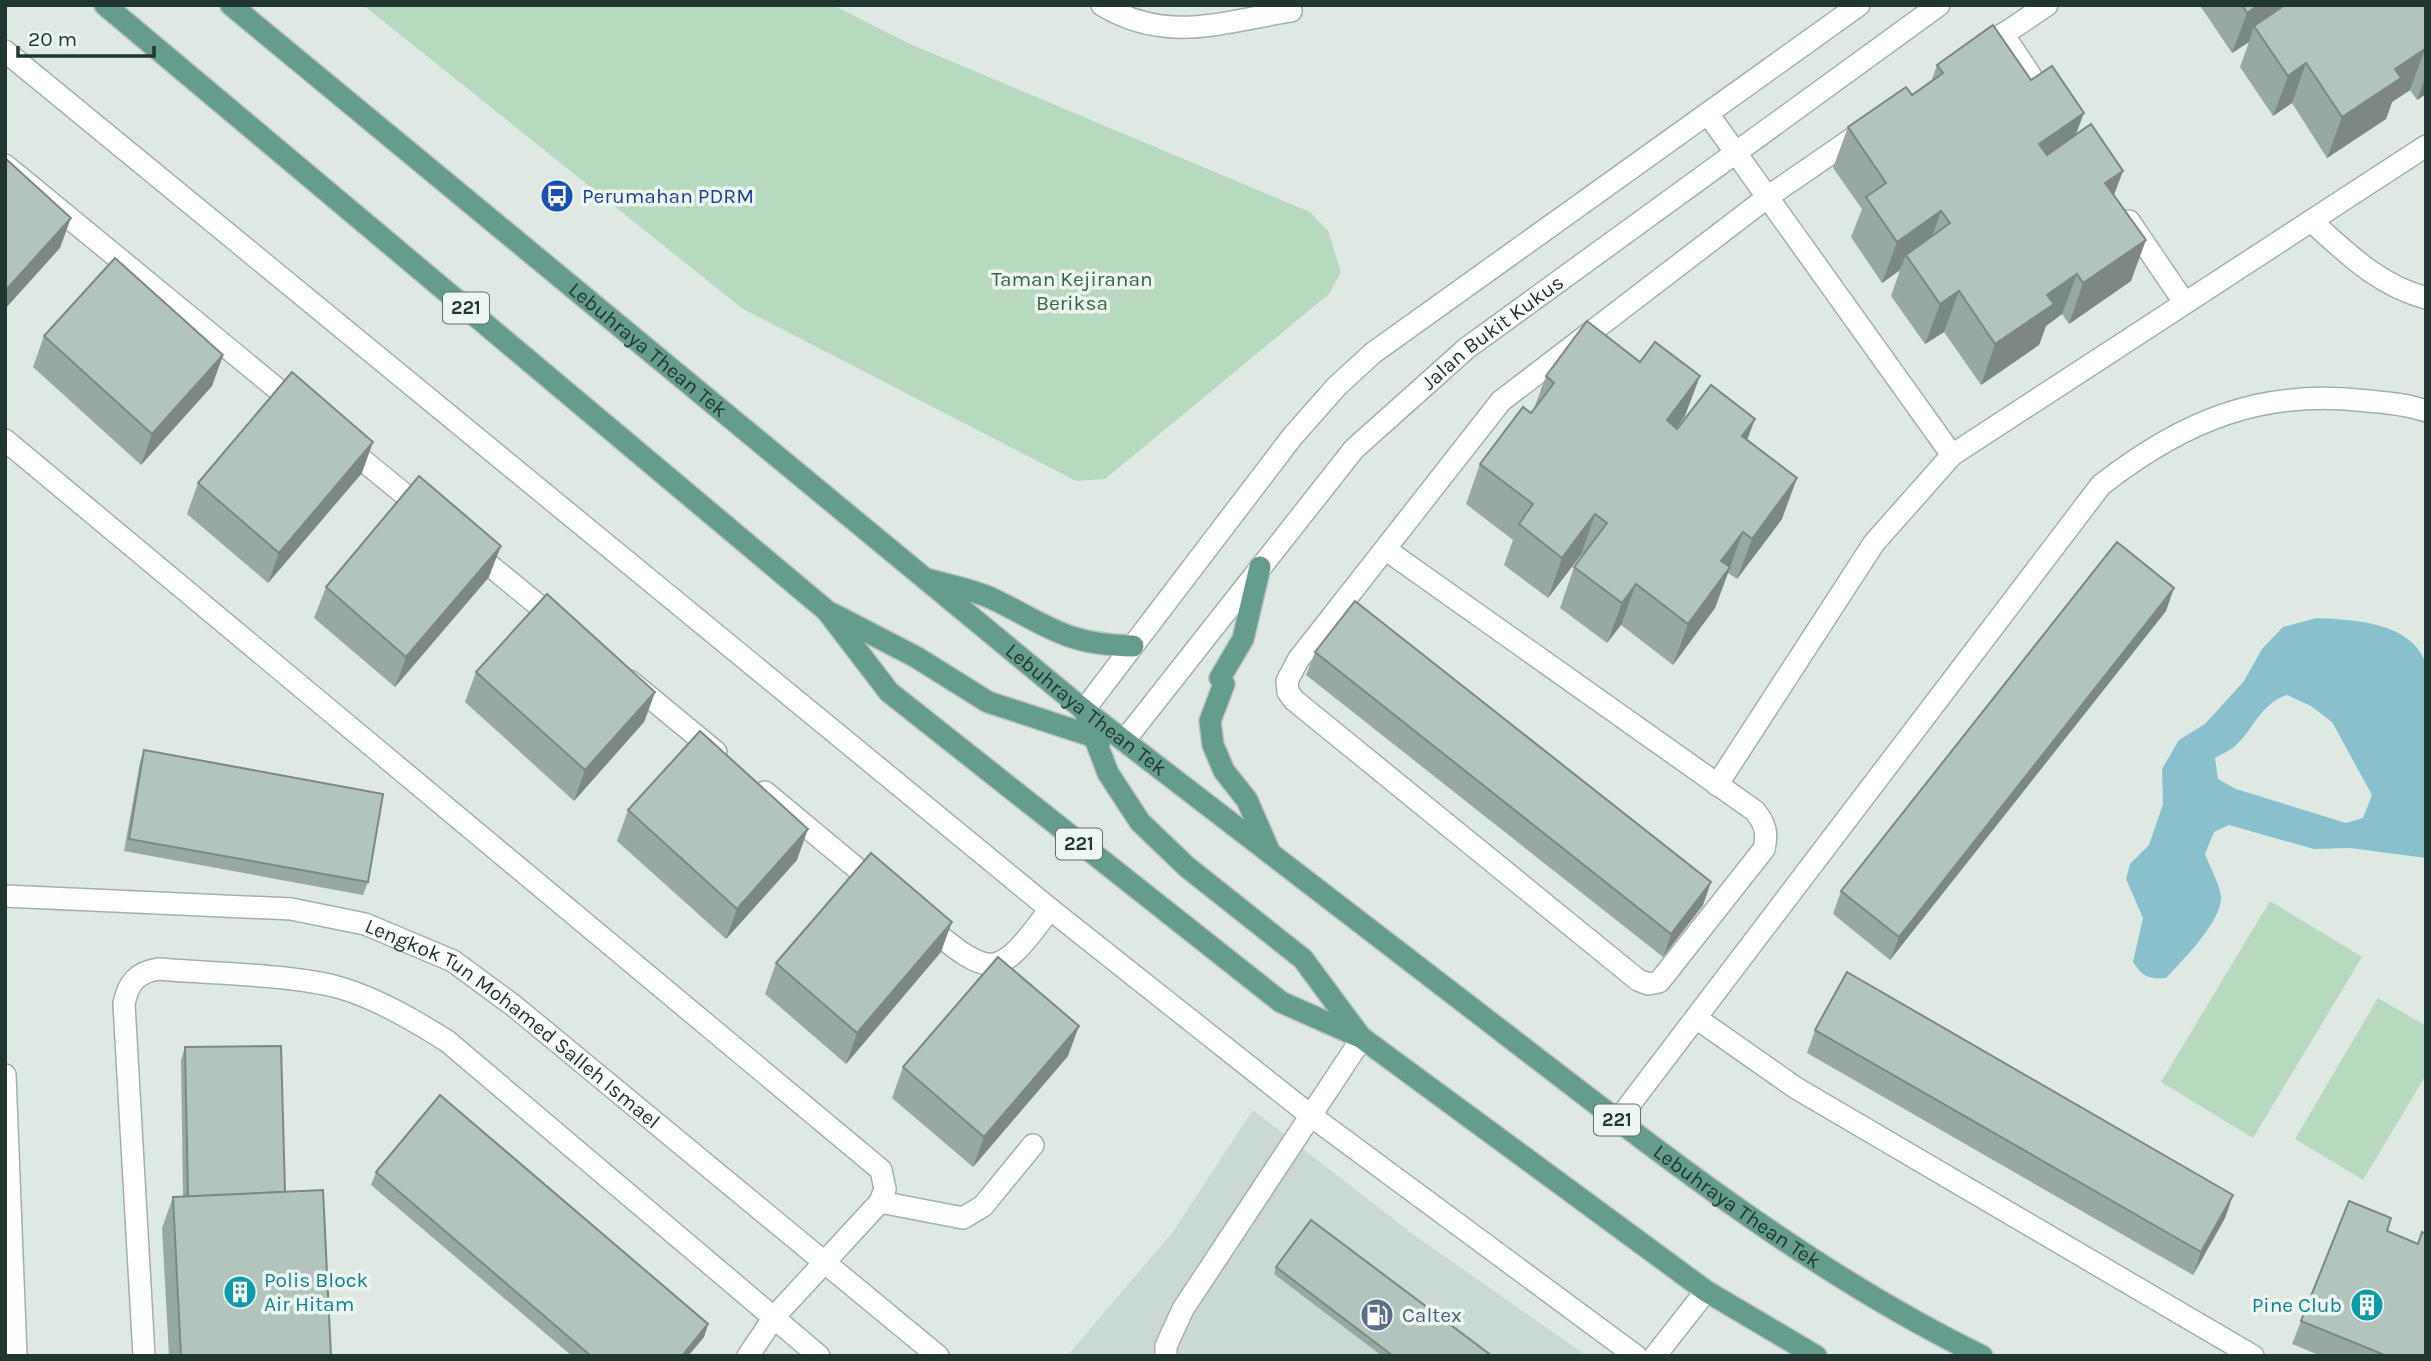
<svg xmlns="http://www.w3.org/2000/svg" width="2431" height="1361" font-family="Karla,sans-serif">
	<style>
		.built { fill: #ccd8d3 }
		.green { fill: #b7d9c0 }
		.water { fill: #88c1cb; fill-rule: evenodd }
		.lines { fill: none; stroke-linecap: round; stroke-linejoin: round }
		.lane-casing { stroke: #a1b0ab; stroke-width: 24 }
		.street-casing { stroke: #a1b0ab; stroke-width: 24 }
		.primary-casing { stroke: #bcc3c1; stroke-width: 24 }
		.lane { stroke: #fff; stroke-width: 21 }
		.street { stroke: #fff; stroke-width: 21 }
		.primary { stroke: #659c8d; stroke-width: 21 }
		.wall { fill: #9aa8a3 }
		.shaded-wall { fill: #7d8884 }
		.building { fill: #b3c3bd; stroke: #7d8884; stroke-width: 2 }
		.labels { text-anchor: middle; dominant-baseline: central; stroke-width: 7; stroke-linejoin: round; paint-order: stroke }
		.shield { fill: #eef6f2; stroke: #5e706b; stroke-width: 2 }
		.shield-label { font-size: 19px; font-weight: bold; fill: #203731 }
		.transit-label { font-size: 21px; fill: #164399; stroke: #eef6f2; text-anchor: start }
		.park-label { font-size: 21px; fill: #2d6b45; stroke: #eef6f2 }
		.street-label { font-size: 21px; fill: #203731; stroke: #eef6f2 }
		.culture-label { font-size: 21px; fill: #0d838f; stroke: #eef6f2; text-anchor: start }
		.service-label { font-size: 21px; fill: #4e5e75; stroke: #eef6f2; text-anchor: start }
	</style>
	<rect width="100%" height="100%" fill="#dee9e4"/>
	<!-- built -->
	<path class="built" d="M 1253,1110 L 1414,1235 L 1587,1356 L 1067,1356 L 1172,1233 Z"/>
	<!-- green -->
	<g class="green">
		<path d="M 363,5 L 833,5 L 910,44 L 1310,212 L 1328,231 L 1341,272 L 1329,294 L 1105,479 L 1076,481 L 743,309 Z"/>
		<path d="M 2270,901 L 2362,957 L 2253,1138 L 2161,1082 Z"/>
		<path d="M 2378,998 L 2426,1026 L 2426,1075 L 2363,1180 L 2295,1139 Z"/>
	</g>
	<!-- water -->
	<path class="water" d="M 2317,618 C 2355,620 2412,622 2426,664 L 2426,858 L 2350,848 L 2314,849 L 2229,825 L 2214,832 L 2205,854 C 2210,867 2219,883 2221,896 C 2223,920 2182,961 2166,978 C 2148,979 2143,977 2133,962 L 2143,918 L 2126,879 L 2130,864 L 2149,845 L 2163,804 L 2162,769 L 2179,740 L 2205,724 L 2244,681 L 2262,649 L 2283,627 ZM 2287,695 L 2311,706 L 2332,722 L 2372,795 L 2363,818 L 2346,823 L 2236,789 L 2218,779 L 2215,758 C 2221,754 2230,751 2235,746 C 2254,729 2260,704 2287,695 Z"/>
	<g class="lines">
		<defs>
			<g id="lane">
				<path d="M 2003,34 L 2048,102"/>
				<path d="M 1977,52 L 2047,5"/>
				<path d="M 1708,114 L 1952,455"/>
				<path d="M 5,165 L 298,406"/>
				<path d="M 2129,221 L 2184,302"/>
				<path d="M 2311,221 C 2348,254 2378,285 2426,298"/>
				<path d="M 344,445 L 425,511"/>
				<path d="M 1385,549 L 1755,811 C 1765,824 1768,832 1764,849 L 1659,982 L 1648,984 L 1638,980 L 1294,700 L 1288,692 L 1287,681 L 1298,660 L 1501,401 L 1769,196 L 1865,130"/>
				<path d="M 471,550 L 560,623"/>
				<path d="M 630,681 L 716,752"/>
				<path d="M 1717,785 L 1874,543 L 1952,455 L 2426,146"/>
				<path d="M 765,792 L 878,886"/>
				<path d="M 925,924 C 992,979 997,981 1050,909"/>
				<path d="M 1696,1018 L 1796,1088 L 2253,1356"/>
				<path d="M 1618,1120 L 2101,485 C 2183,421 2262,388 2368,401 C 2387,403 2407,404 2426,411"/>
				<path d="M 880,1202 L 963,1218 L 983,1206 L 1033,1145"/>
				<path d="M 1166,1356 L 1166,1346 L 1183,1309 L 1362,1038"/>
				<path d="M 1655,1356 L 1706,1291"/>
			</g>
			<g id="street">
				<path d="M 1102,5 C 1167,44 1221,22 1291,11"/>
				<path d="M 5,51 L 1050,909 L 1310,1115 L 1636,1356"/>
				<path d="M 5,440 L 881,1170 L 885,1189 L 880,1202 L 775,1316 L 748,1356"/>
				<path d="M 1084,710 L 1292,437 L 1337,386 L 1373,353 L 1859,5"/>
				<path id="s1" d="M 1124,741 L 1354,449 L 1467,348 L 1939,5"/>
				<path id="s2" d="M 5,896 L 291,909 L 365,924 L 453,961 L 514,1006 L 938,1356"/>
				<path d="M 5,1075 L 16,1356"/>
				<path d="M 144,1356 L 124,1004 C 128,983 137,972 159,969 C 213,974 291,974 341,988 C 378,999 415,1021 447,1041 L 819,1356"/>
			</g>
			<g id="primary">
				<path d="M 105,5 L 827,611 L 889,692 L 1281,1002 L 1362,1038 L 1706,1291 L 1816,1356"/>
				<path id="s3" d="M 231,5 L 1084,710 C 1238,827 1390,946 1543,1063 C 1682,1170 1824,1279 1982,1356"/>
				<path d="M 1260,567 L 1243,639 L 1220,678 L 1224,684 L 1210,721 L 1213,745 L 1224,771 L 1247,800 L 1270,853"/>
				<path d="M 931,580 C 951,586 974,590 993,599 C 1051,627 1064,644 1133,646"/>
				<path d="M 833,614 L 916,657 L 988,702 L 1101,739"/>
				<path d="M 1084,710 L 1108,773 L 1140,822 L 1187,867 L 1303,959 L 1360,1036"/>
			</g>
		</defs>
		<!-- lane casing -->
		<use href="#lane" class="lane-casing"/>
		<!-- street casing -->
		<use href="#street" class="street-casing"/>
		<!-- primary casing -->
		<use href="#primary" class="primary-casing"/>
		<!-- lane -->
		<use href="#lane" class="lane"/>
		<!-- street -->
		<use href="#street" class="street"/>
		<!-- primary -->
		<use href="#primary" class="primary"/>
	</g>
	<!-- wall -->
	<g class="wall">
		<path d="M 2202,5 L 2426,5 L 2426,94 L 2417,100 L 2410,90 L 2392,102 L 2386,119 L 2327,158 L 2292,103 L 2273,116 L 2240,67 L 2249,42 L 2232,53 L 2201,7 Z"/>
		<path d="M 1937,65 L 2031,80 L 2076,135 L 2114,196 L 2131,281 L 2069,324 L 2062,314 L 2046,326 L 2039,345 L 1981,385 L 1944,332 L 1925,344 L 1891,296 L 1900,270 L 1882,283 L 1851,237 L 1862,209 L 1833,168 L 1848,127 L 1912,95 L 1931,82 Z"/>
		<path d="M 44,336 L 223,355 L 212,386 L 141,465 L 33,367 Z"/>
		<path d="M 1546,376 L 1685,416 L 1677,428 L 1747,440 L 1782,519 L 1737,579 L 1728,573 L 1715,608 L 1673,665 L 1621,625 L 1607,643 L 1560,608 L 1574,567 L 1583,556 L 1581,555 L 1548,598 L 1504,565 L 1513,540 L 1466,504 L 1480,464 L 1533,411 Z"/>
		<path d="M 362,473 L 268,583 L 187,514 L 198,483 Z"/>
		<path d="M 489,577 L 395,687 L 314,618 L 326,587 Z"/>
		<path d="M 2166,611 L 1890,960 L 1833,914 L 1841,891 Z"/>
		<path d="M 1315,652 L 1711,882 L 1703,905 L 1663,957 L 1306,675 Z"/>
		<path d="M 476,672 L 655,692 L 644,722 L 574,801 L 465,702 Z"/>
		<path d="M 144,750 L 368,882 L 363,895 L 124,851 L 140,762 Z"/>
		<path d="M 628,810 L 797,860 L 726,939 L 617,841 Z"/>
		<path d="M 941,952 L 846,1064 L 765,994 L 776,963 Z"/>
		<path d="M 1815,1030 L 2233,1195 L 2225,1218 L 2193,1275 L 1807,1053 Z"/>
		<path d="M 185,1047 L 285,1192 L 331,1356 L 169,1356 L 162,1228 L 173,1197 L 183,1197 L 181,1060 Z"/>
		<path d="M 1068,1056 L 973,1167 L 892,1098 L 903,1067 Z"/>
		<path d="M 376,1172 L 708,1324 L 704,1337 L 688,1356 L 572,1356 L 371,1185 Z"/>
		<path d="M 2387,1231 L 2417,1244 L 2426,1356 L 2321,1356 L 2292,1344 L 2301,1321 Z"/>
		<path d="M 1276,1267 L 1492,1356 L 1382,1356 L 1274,1274 Z"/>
	</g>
	<!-- shaded-wall -->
	<g class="shaded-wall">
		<path d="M 2258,5 L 2283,5 L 2277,23 L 2254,26 L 2249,42 L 2232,53 L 2247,13 Z"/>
		<path d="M 2425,49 L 2410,90 L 2392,102 L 2386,119 L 2327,158 L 2342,117 L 2395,69 Z"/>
		<path d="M 2306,63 L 2292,103 L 2273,116 L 2288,76 Z"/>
		<path d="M 2426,75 L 2426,94 L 2417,100 Z"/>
		<path d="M 2084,113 L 2069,153 L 2024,185 L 2039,144 Z"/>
		<path d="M 2123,171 L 2108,211 L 2105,183 Z"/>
		<path d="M 1941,211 L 1927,251 L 1906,255 L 1900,270 L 1882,283 L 1897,242 Z"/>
		<path d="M 71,218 L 60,248 L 5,309 L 5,291 Z"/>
		<path d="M 2146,240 L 2131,281 L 2069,324 L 2083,283 Z"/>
		<path d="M 2077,274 L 2062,314 L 2046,326 L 2039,345 L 1981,385 L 1995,344 L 2047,295 Z"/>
		<path d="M 1959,291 L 1944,332 L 1925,344 L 1940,304 Z"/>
		<path d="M 223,355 L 212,386 L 141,465 L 152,434 Z"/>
		<path d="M 1700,376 L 1685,416 L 1652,461 L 1667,420 Z"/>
		<path d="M 1755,419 L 1740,459 L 1742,436 Z"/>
		<path d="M 373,442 L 362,473 L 268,583 L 279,553 Z"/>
		<path d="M 1797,478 L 1782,519 L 1737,579 L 1752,539 Z"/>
		<path d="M 1595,514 L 1581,555 L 1548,598 L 1562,558 Z"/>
		<path d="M 1743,532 L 1715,608 L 1673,665 L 1688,624 L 1721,561 Z"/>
		<path d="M 501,546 L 489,577 L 395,687 L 406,657 Z"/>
		<path d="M 1636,584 L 1621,625 L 1607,643 L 1622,603 Z"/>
		<path d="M 2174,588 L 2166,611 L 1890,960 L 1899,937 Z"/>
		<path d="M 655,692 L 644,722 L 574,801 L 585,770 Z"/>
		<path d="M 808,829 L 797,860 L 726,939 L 737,909 Z"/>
		<path d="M 1711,882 L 1703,905 L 1663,957 L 1671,934 Z"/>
		<path d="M 952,922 L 941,952 L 846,1064 L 857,1033 Z"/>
		<path d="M 1079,1026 L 1068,1056 L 973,1167 L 984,1137 Z"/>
		<path d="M 2233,1195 L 2225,1218 L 2193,1275 L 2201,1252 Z"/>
		<path d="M 708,1324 L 704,1337 L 688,1356 L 682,1356 Z"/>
	</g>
	<!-- building -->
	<g class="building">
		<path d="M 2242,5 L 2258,5 L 2247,13 Z"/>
		<path d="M 2285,5 L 2426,5 L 2426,50 L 2425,49 L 2395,69 L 2401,78 L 2342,117 L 2306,63 L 2288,76 L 2254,26 Z"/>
		<path d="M 1993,25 L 2031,80 L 2052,66 L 2084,113 L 2039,144 L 2047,155 L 2091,124 L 2123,171 L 2105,183 L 2146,240 L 2083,283 L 2077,274 L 2047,295 L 2054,304 L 1995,344 L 1959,291 L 1940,304 L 1906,255 L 1950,223 L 1941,211 L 1897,242 L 1866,197 L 1886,183 L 1848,127 L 1906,87 L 1912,95 L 1943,73 L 1937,65 Z"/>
		<path d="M 5,158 L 71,218 L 5,291 Z"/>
		<path d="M 115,258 L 223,355 L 152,434 L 44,336 Z"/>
		<path d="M 1587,321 L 1640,362 L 1655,342 L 1700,376 L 1667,420 L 1677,429 L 1711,385 L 1755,419 L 1742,436 L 1797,478 L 1752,539 L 1743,532 L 1721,561 L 1730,567 L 1688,624 L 1636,584 L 1622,603 L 1574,567 L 1607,523 L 1595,514 L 1562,558 L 1519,524 L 1533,504 L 1480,464 L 1523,407 L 1531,413 L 1554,383 L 1546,376 Z"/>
		<path d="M 292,372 L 373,442 L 279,553 L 198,483 Z"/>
		<path d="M 419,476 L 501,546 L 406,657 L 326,587 Z"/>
		<path d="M 2117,542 L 2174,588 L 1899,937 L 1841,891 Z"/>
		<path d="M 547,594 L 655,692 L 585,770 L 476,672 Z"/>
		<path d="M 1355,601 L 1711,882 L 1671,934 L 1315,652 Z"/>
		<path d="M 700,731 L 808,829 L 737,909 L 628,810 Z"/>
		<path d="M 144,750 L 383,794 L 368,882 L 129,839 Z"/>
		<path d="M 871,853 L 952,922 L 857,1033 L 776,963 Z"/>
		<path d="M 998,957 L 1079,1026 L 984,1137 L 903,1067 Z"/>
		<path d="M 1847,972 L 2233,1195 L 2201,1252 L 1815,1030 Z"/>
		<path d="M 281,1046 L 285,1192 L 188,1197 L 185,1047 Z"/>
		<path d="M 440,1095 L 708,1324 L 682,1356 L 591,1356 L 376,1172 Z"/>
		<path d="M 323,1190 L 331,1356 L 181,1356 L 173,1197 Z"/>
		<path d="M 2349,1201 L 2391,1218 L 2387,1231 L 2418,1244 L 2422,1232 L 2426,1234 L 2426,1356 L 2387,1356 L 2301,1321 Z"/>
		<path d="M 1311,1220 L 1492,1356 L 1393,1356 L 1276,1267 Z"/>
	</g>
	<!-- icons -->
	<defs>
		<symbol id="bus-disc" viewBox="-11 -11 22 22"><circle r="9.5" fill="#1a4fb4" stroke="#eef6f2"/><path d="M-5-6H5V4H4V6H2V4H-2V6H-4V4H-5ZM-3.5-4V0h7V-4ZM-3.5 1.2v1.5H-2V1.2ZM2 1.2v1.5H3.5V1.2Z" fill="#fff"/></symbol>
		<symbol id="building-disc" viewBox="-11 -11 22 22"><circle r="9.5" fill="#0f9aa8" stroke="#eef6f2"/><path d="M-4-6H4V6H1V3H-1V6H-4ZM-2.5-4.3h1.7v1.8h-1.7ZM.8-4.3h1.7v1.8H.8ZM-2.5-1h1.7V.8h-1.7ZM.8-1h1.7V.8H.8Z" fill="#fff"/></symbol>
		<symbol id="fuel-disc" viewBox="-11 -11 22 22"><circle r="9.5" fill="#5c6f8a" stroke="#eef6f2"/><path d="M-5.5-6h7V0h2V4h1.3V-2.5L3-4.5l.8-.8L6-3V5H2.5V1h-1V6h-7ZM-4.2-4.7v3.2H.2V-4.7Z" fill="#fff"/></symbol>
	</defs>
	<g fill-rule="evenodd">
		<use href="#bus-disc" x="538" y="177" width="38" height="38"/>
		<use href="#building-disc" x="221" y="1273" width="38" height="38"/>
		<use href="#building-disc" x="2348" y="1286" width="38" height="38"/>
		<use href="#fuel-disc" x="1358" y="1296" width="38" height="38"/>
	</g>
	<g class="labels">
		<!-- shield labels -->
		<g class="shield">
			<rect x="443" y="292.5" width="46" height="31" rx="5"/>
			<rect x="1056" y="828.5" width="46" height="31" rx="5"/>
			<rect x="1594" y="1104.5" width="46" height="31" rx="5"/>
		</g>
		<g class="shield-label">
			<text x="466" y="308">221</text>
			<text x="1079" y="844">221</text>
			<text x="1617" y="1120">221</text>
		</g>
		<!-- transit labels -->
		<g class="transit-label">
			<text x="582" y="196">Perumahan PDRM</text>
		</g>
		<!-- park labels -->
		<g class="park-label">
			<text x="1072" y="279">Taman Kejiranan<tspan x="1072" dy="24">Beriksa</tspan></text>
		</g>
		<!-- street labels -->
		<g class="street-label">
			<text stroke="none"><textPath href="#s1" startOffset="553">Jalan Bukit Kukus</textPath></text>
			<text stroke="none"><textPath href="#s3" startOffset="541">Lebuhraya Thean Tek</textPath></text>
			<text stroke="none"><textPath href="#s3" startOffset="1108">Lebuhraya Thean Tek</textPath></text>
			<text stroke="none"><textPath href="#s2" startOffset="541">Lengkok Tun Mohamed Salleh Ismael</textPath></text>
			<text stroke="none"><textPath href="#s3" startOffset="1927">Lebuhraya Thean Tek</textPath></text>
		</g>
		<!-- culture labels -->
		<g class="culture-label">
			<text x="264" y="1280">Polis Block<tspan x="264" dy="24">Air Hitam</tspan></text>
			<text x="2342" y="1305" text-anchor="end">Pine Club</text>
		</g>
		<!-- service labels -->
		<g class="service-label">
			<text x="1402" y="1315">Caltex</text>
		</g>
	</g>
	<!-- border -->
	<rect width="2431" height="1361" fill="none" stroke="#203731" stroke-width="14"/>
	<!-- scale -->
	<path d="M18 46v10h136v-10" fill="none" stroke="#203731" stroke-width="3.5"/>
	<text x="28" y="46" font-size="21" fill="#203731" stroke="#eef6f2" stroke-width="5" paint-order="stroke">20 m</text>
</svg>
